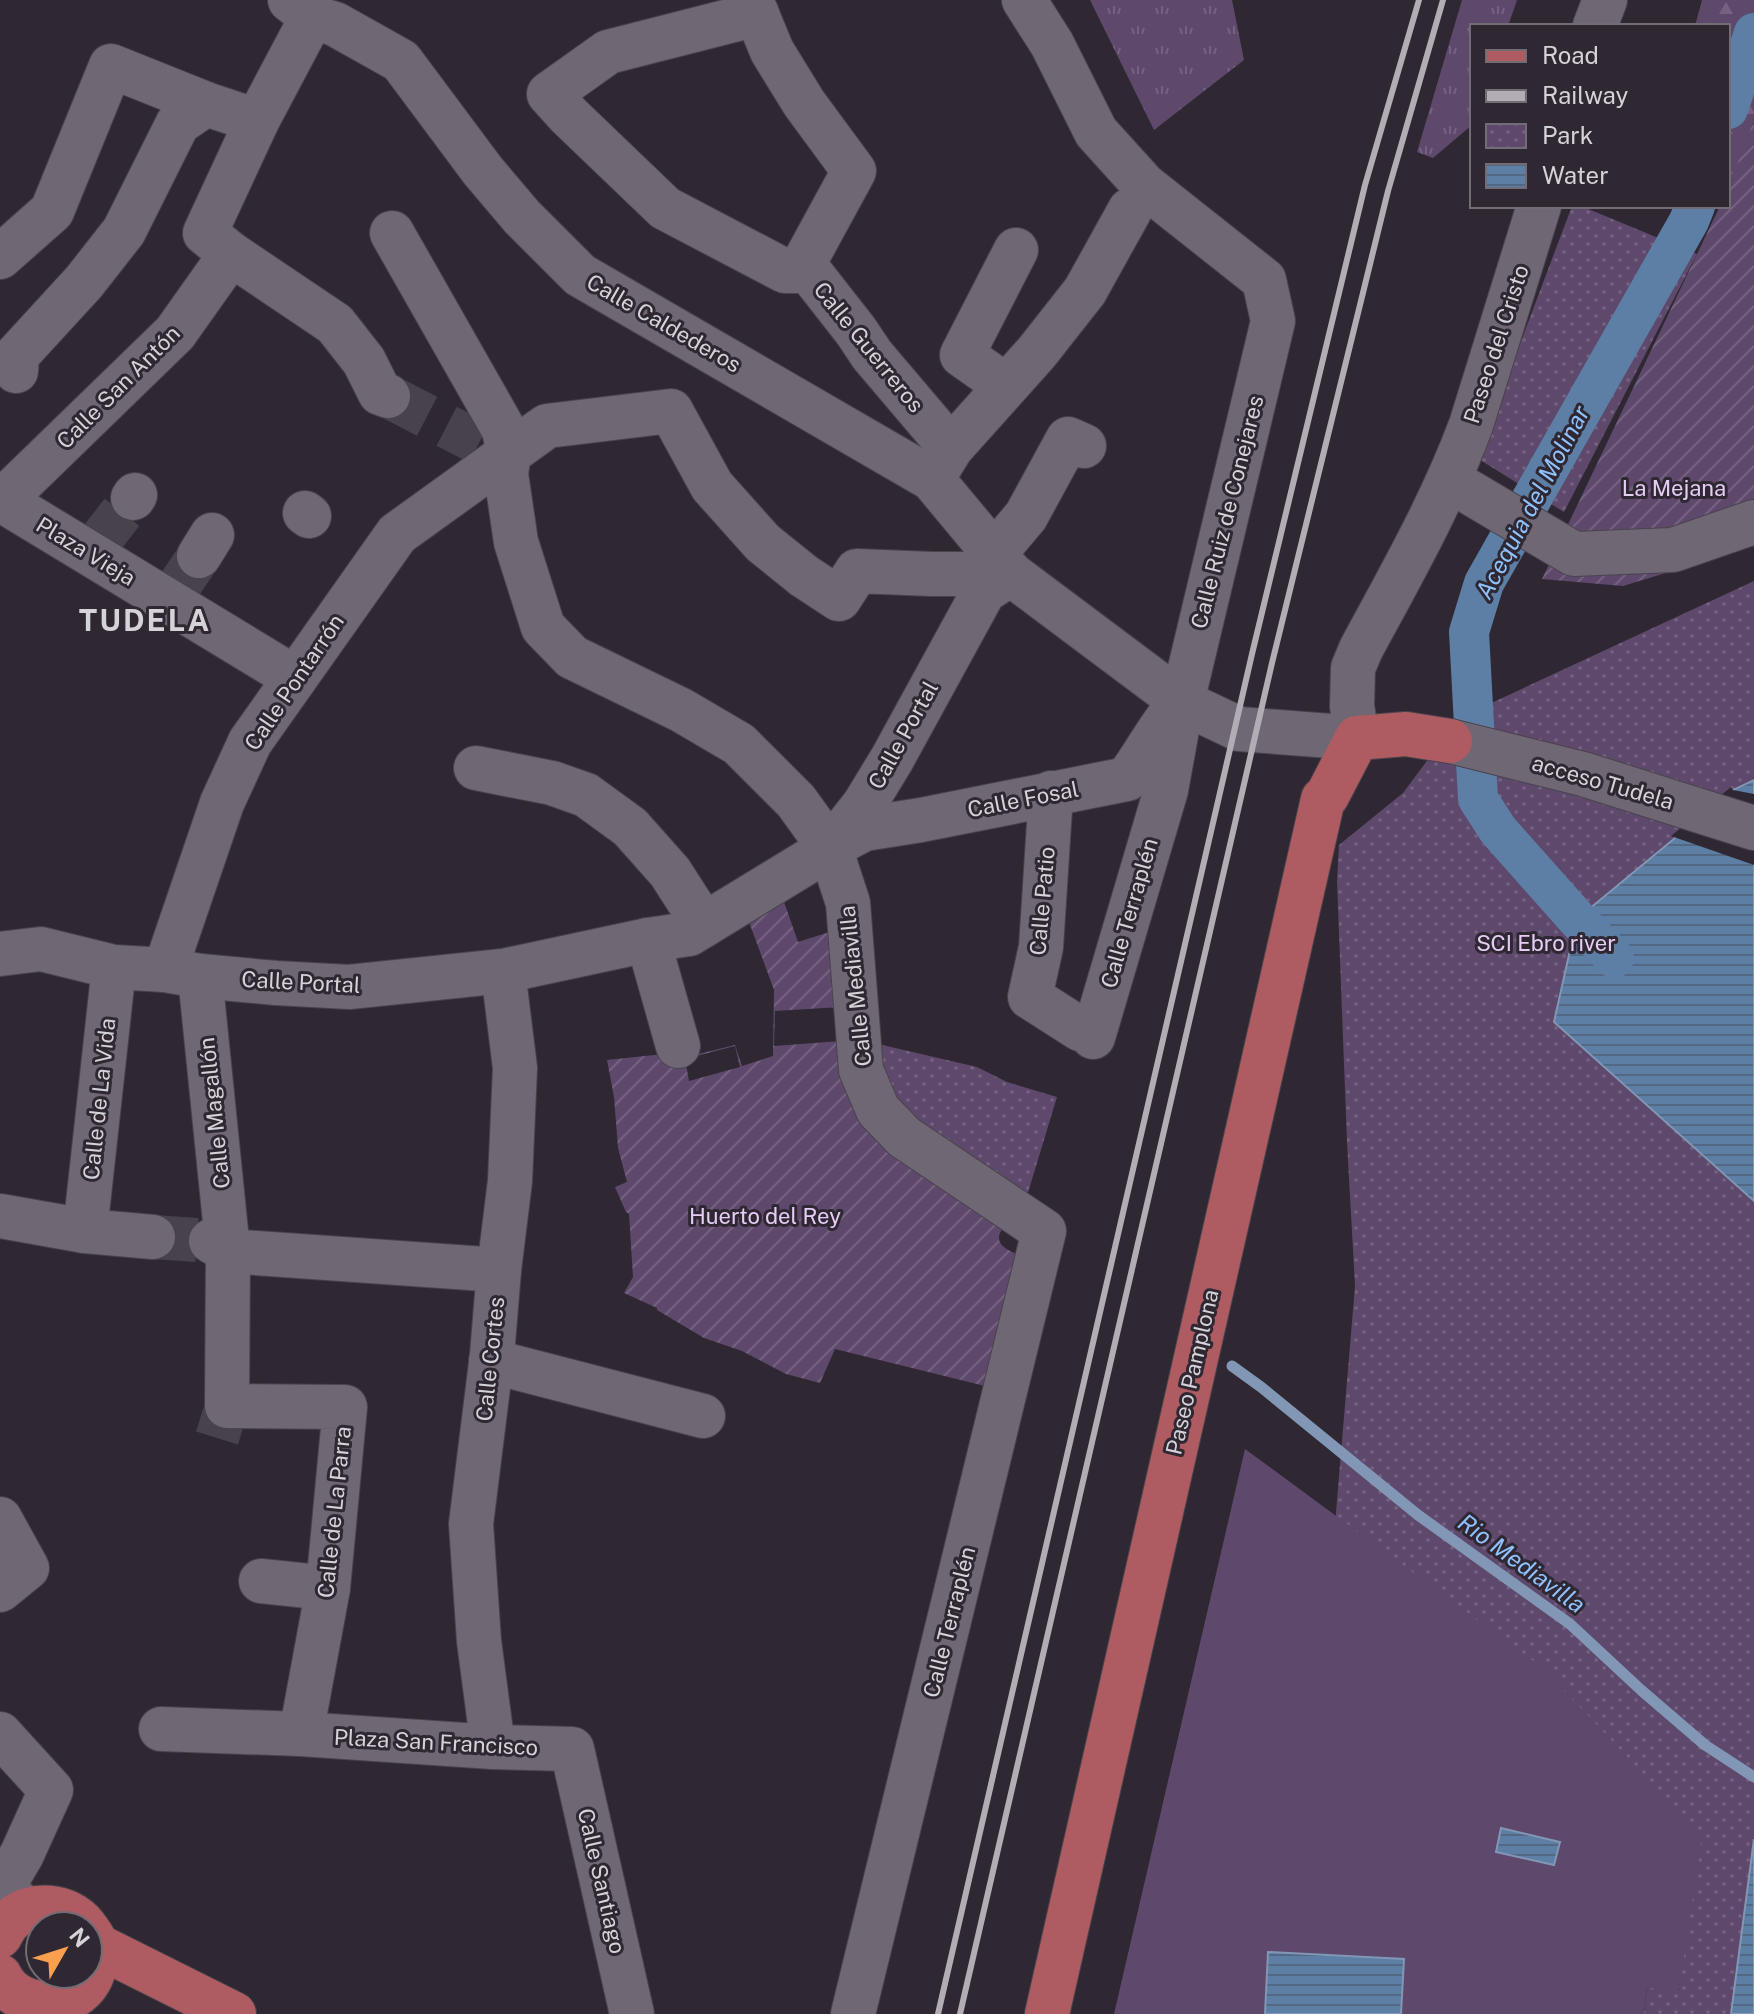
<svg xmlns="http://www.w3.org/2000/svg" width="1754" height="2014" font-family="'Public Sans',sans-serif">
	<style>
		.grass { fill: url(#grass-tufts) }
		.forest { fill: url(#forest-firs) }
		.park { fill: url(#park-dots) }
		.garden { fill: url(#garden-furrows); fill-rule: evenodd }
		.pitch { fill: #5e496c }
		.water { fill: url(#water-rules); stroke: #8197b5; stroke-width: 2 }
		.pier { fill: #2f2833 }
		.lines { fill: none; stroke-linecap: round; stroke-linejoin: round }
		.stream { stroke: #8197b5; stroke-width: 11 }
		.canal { stroke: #5d7ea5; stroke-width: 40 }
		.minor-tunnel { stroke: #48424c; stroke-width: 44; stroke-dasharray: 44 22; stroke-linecap: butt }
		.minor-casing { stroke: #49434c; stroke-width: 46 }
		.major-casing { stroke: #49434c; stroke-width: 46 }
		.minor { stroke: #6f6874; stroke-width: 44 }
		.major { stroke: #af5b62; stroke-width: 44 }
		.rail { stroke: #b2adb5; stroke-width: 6 }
		.labels { text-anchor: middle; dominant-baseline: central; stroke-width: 6; stroke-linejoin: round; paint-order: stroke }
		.street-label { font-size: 22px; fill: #d6d2d9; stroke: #2f2833 }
		.park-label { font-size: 22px; fill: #e5cdf5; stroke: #2f2833 }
		.water-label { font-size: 24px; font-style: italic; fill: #8fc2fd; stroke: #2f2833 }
		.district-label { font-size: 30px; font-weight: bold; letter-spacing: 2px; fill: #d6d2d9; stroke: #2f2833 }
	</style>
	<defs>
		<pattern id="grass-tufts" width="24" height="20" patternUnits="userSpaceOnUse" patternTransform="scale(2)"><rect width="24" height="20" fill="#5e496c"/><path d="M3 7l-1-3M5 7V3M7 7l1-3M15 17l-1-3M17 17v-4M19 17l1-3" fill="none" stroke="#746280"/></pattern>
		<pattern id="forest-firs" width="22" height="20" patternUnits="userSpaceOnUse" patternTransform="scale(2)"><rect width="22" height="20" fill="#5e496c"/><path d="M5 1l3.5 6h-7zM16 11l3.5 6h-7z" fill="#746280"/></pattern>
		<pattern id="park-dots" width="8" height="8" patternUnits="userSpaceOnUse" patternTransform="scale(2)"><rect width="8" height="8" fill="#5e496c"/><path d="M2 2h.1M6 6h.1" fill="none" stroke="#746280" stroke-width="1.8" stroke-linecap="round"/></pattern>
		<pattern id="garden-furrows" width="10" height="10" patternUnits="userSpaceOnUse" patternTransform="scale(2)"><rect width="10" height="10" fill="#5e496c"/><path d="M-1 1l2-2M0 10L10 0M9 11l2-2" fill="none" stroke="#746280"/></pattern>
		<pattern id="water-rules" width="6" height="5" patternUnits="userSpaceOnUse" patternTransform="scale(2)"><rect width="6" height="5" fill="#5d7ea5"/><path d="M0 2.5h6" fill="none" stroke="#536882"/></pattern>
	</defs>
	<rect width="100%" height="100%" fill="#2f2833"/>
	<!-- grass -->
	<g class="grass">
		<path d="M 1090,0 L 1232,0 L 1244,60 L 1154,130 Z"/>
		<path d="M 1462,0 L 1517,0 L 1508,26 L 1472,26 L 1472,125 L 1433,158 L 1417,152 Z"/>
	</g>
	<!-- forest -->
	<path class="forest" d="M 1702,0 L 1754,0 L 1754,119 L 1732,180 L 1728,179 L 1728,26 L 1695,26 Z"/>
	<!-- park -->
	<g class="park">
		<path d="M 1572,206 L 1581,206 L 1697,254 L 1564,512 L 1477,458 Z"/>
		<path d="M 1754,581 L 1754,2014 L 1644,2014 L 1647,1987 L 1680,1990 L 1335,1524 L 1355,1286 L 1347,1142 L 1337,881 L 1339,845 L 1403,793 L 1459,718 Z"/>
		<path d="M 878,1044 L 977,1067 L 1007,1082 L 1057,1097 L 1026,1199 L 892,1105 Z"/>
	</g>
	<!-- garden -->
	<g class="garden">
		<path d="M 1754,119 L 1754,546 L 1623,586 L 1542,579 L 1720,206 L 1728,206 L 1728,189 Z"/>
		<path d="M 781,893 L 798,942 L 836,930 L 843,1036 L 843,1085 L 859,1114 L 1021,1234 L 985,1386 L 835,1349 L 820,1383 L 786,1374 L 742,1351 L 704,1338 L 657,1310 L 657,1308 L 624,1293 L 633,1277 L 629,1214 L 626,1212 L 615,1187 L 627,1182 L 618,1148 L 614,1097 L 607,1060 L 673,1053 L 686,1057 L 735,1045 L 742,1066 L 773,1056 L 774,990 L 745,911 ZM 840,1007 L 841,1041 L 774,1046 L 775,1011 ZM 735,1046 L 740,1067 L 689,1081 L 685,1059 ZM 1006,1223 L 1021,1234 L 1016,1254 C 999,1246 993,1240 1006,1223 Z"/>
	</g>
	<!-- pitch -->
	<path class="pitch" d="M 1245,1449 L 1543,1668 L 1702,1836 L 1679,1991 L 1647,1987 L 1644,2014 L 1114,2014 Z"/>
	<!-- water -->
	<g class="water">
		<path d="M 1754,780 L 1754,1201 L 1554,1022 L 1577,919 L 1733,790 Z"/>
		<path d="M 1501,1828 L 1560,1842 L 1554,1865 L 1496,1852 Z"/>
		<path d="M 1754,1839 L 1754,2014 L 1731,2014 Z"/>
		<path d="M 1268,1952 L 1404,1959 L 1401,2014 L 1265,2014 Z"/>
	</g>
	<!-- pier -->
	<path class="pier" d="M 1731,787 L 1733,790 L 1754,794 L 1754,865 L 1671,836 Z"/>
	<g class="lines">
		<!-- stream -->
		<path class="stream" d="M 1232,1366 L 1261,1387 L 1418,1515 L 1570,1624 L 1641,1690 L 1705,1745 L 1754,1777"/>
		<!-- canal -->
		<g class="canal">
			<path d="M 1728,109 L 1754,33"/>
			<path d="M 1614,958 L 1577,919 L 1498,830 L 1478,799 L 1469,632 L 1484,583 L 1689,221 L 1695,206"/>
		</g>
		<!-- minor-tunnel -->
		<g class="minor-tunnel">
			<path d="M 388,396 L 479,443"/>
			<path d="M 95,547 L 133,498"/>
			<path d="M 175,592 L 199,556"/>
			<path d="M 153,1237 L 211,1241"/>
			<path d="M 217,1438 L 227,1406"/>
		</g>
		<defs>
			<g id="minor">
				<path d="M 290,0 L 312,17 L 335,24 L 401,61 L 483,171 L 522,217 L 580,275 L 932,479 L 1011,574 L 1182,702 L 1239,729 L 1357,738 L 1352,706 L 1353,668 L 1361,649 C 1401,575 1442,503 1471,425 L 1539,206"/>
				<path d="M 751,0 L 772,51 L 804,103 L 854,171 L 800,270"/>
				<path d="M 1024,0 L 1052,44 L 1096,132 L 1144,185 L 1264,280 L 1273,321 L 1182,702 L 1166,790 L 1093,1037"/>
				<path d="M 757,14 L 608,52 L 549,94 L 568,115 L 665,208 L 785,271 L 809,271 L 856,331 L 872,355 L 951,448"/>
				<path d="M 1595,26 L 1605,0"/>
				<path d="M 392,233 L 504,430 L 509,453 L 506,474 L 516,542 L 543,627 L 572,657 L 681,710 L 739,744 L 796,801 L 830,848 L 848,903 L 861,1070 L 878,1110 L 904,1137 L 1044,1231 L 853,2014"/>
				<path d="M 231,254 L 335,324 L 364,361 L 380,393 L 388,396"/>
				<path d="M 0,257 L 52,211 L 111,66 L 206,104 L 257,121"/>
				<path d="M 16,371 L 17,355 L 84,282 L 124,231 L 178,123 L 206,104"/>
				<path d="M 1006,386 L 962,355 L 1016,250"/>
				<path d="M 937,471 L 951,448 L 1037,352 L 1085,291 L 1130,210"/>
				<path d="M 1449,480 L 1574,554 L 1673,550 L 1754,522"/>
				<path d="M 133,498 L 135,495"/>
				<path d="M 0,499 L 295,678"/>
				<path d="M 3,500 L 175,333 L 231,254 L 205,233 L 257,121 L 312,17"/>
				<path d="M 305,513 L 309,516"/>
				<path d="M 994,554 L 1026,516 L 1068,439 L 1084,446"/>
				<path d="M 199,556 L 212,535"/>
				<path d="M 1450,741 L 1583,774 L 1754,828"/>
				<path d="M 476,768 L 552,783 L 586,795 L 630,827 L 670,872 L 704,925"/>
				<path d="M 1051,793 L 1041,947 L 1030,997 L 1080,1029"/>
				<path d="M 832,846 L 864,829 L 921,820 L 1127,779 C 1143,758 1155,734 1171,714"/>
				<path d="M 648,940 L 678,1046"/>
				<path d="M 0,954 L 41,949 L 114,967 L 165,970 L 200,976 L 276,983 L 349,987 L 503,971 L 648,940 L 689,934 L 830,848 L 864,805 L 892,759 L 984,591 L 1011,574"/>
				<path d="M 165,970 L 222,803 L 250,742 L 397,534 L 547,426 L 671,411 L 712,486 L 763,543 L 804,576 L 839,599 L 857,571 L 932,574 L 1011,574"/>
				<path d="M 200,976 L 228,1251 L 227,1406 L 345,1407 L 328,1588 L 301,1734"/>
				<path d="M 0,1216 L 85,1231 L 153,1237"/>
				<path d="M 85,1231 L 114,967"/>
				<path d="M 211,1241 L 228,1251 L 499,1270"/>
				<path d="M 491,1361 L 703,1416"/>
				<path d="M 0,1519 L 27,1568 L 0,1590"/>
				<path d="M 261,1581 L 328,1588"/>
				<path d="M 161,1729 L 301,1734 L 493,1747 L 572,1749 L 632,2014"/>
				<path d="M 0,1734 L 51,1790 L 22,1854 L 2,1888 L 26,1910"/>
				<path d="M 493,1747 L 479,1641 L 471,1524 L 492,1355 L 499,1270 L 510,1181 L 515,1068 L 503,971"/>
			</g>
			<g id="major">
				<path d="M 0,1936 C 3,1931 6,1924 11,1920 C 31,1901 68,1904 85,1926"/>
				<path d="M 98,1946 L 234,2014"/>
				<path d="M 0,1976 C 17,2014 87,2014 95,1964 C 98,1946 99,1945 88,1930"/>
				<path d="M 1047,2014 L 1323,799 L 1327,796 L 1357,738 L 1406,734 L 1450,741"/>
			</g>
		</defs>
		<!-- minor casing -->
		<use href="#minor" class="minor-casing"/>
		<!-- major casing -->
		<use href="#major" class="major-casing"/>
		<!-- minor -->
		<use href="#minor" class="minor"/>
		<!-- major -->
		<use href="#major" class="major"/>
		<!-- rail -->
		<g class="rail">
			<path d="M 938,2014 L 1252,654 L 1365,185 L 1419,0"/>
			<path d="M 960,2014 L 1272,663 L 1388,191 L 1443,0"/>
		</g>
	</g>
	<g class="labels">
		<!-- street labels -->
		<g class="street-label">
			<text transform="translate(664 323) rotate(30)">Calle Caldederos</text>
			<text transform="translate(1496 344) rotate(-72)">Paseo del Cristo</text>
			<text transform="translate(869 347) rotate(51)">Calle Guerreros</text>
			<text transform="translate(118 387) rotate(-45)">Calle San Antón</text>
			<text transform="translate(1227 512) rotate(-76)">Calle Ruiz de Conejares</text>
			<text transform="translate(86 551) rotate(31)">Plaza Vieja</text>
			<text transform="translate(294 682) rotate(-56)">Calle Pontarrón</text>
			<text transform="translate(903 735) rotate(-61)">Calle Portal</text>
			<text transform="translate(1603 782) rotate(16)">acceso Tudela</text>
			<text transform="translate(1023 799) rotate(-11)">Calle Fosal</text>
			<text transform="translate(1042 901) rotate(-85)">Calle Patio</text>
			<text transform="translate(1129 913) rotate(-74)">Calle Terraplén</text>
			<text transform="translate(301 982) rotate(3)">Calle Portal</text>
			<text transform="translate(855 986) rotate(-96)">Calle Mediavilla</text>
			<text transform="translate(99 1099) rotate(-84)">Calle de La Vida</text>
			<text transform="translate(214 1113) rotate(-96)">Calle Magallón</text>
			<text transform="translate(490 1359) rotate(-84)">Calle Cortes</text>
			<text transform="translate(1192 1372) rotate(-77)">Paseo Pamplona</text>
			<text transform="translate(334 1512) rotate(-84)">Calle de La Parra</text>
			<text transform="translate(949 1622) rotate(-76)">Calle Terraplén</text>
			<text transform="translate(436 1742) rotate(3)">Plaza San Francisco</text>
			<text transform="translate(602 1881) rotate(77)">Calle Santiago</text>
		</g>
		<!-- park labels -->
		<g class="park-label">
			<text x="1674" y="488">La Mejana</text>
			<text x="1546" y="943">SCI Ebro river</text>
			<text x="765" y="1216">Huerto del Rey</text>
		</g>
		<!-- water labels -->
		<g class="water-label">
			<text transform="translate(1532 502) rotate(-62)">Acequia del Molinar</text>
			<text transform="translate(1522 1563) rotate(36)">Rio Mediavilla</text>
		</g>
		<!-- district labels -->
		<g class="district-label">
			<text x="145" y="620">TUDELA</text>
		</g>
	</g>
	<!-- legend -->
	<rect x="1470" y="24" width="260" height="184" fill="#2f2833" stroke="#726c75" stroke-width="2"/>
	<rect x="1486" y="50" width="40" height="12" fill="#af5b62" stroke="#726c75" stroke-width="2"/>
	<text x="1542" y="64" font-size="24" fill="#d6d2d9">Road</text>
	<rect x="1486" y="90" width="40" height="12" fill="#b2adb5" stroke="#726c75" stroke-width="2"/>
	<text x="1542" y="104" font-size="24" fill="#d6d2d9">Railway</text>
	<rect x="1486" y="124" width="40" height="24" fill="url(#park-dots)" stroke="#726c75" stroke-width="2"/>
	<text x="1542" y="144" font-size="24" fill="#d6d2d9">Park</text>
	<rect x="1486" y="164" width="40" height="24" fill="url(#water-rules)" stroke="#726c75" stroke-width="2"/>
	<text x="1542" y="184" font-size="24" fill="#d6d2d9">Water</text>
	<!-- north arrow -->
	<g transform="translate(64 1950) rotate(51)"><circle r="38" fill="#2f2833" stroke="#726c75" stroke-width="2"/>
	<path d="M0-6L14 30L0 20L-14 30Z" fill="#f99f4d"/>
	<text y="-12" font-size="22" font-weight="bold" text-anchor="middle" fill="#d6d2d9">N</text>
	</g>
</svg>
